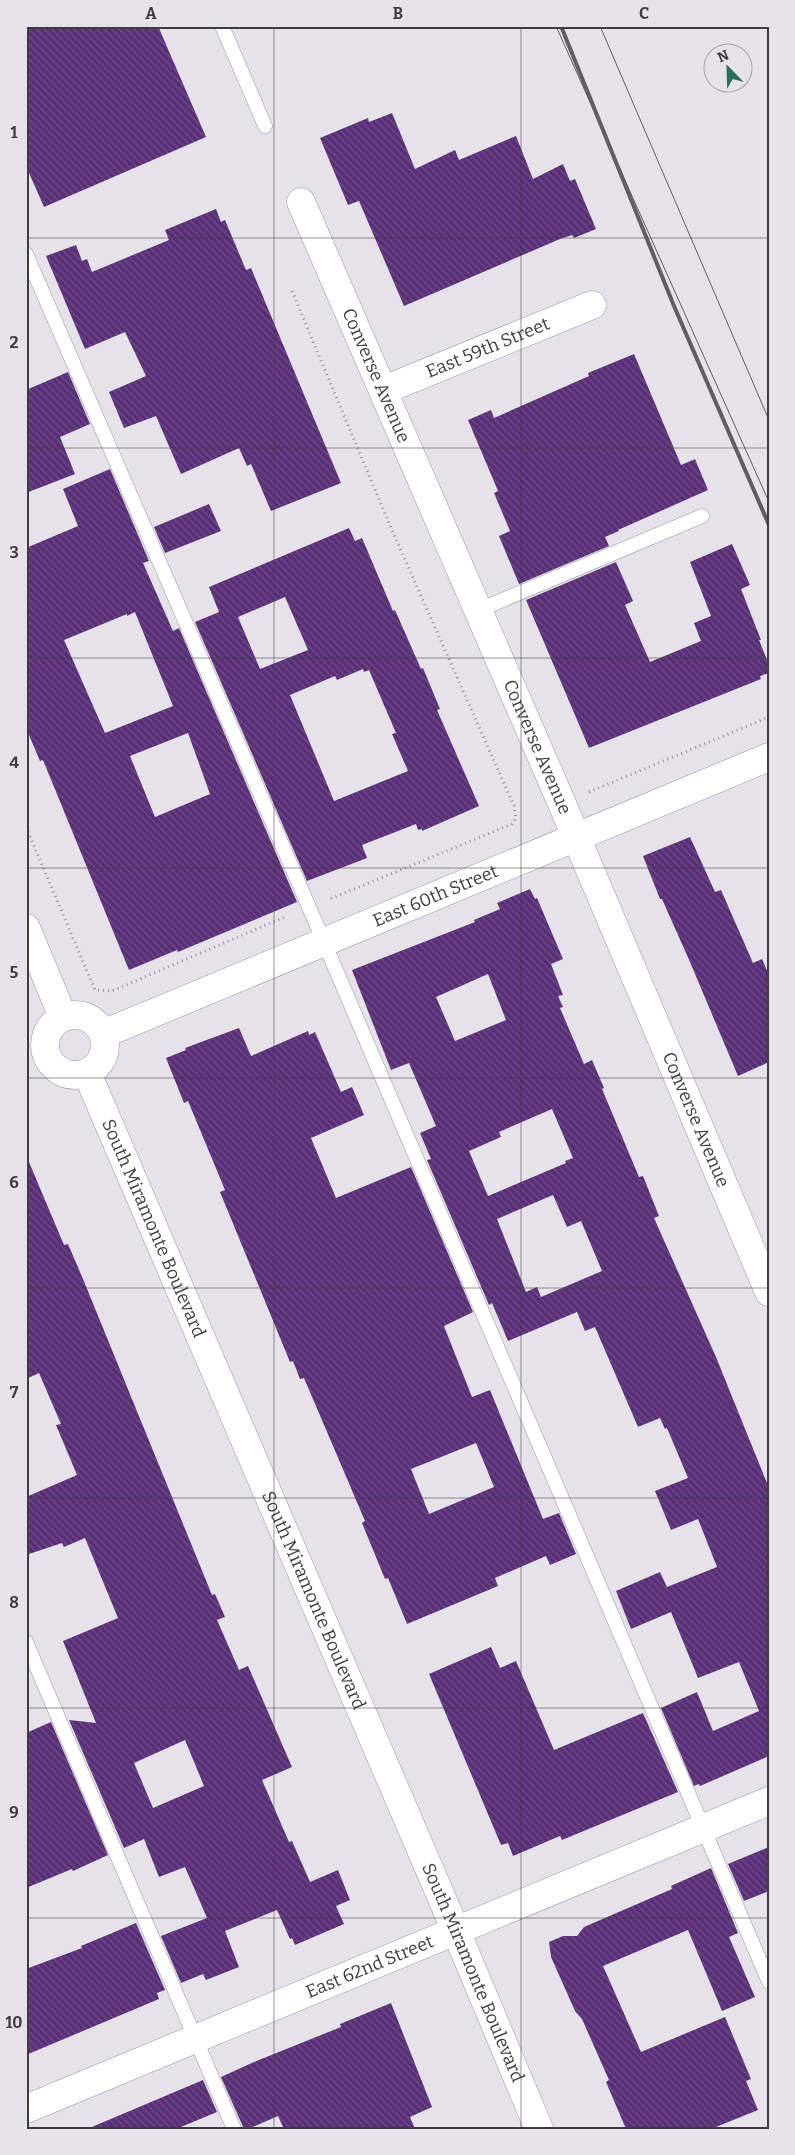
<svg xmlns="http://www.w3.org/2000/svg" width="795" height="2155" font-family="Bitter,serif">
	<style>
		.building { fill: url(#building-back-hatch); fill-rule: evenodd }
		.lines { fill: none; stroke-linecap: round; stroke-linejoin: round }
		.service-casing { stroke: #9a979e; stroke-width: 15 }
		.minor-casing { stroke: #9a979e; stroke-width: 29 }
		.tertiary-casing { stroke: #9a979e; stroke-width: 29 }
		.path { stroke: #949196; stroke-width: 3; stroke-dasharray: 1 4; stroke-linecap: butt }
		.service { stroke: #fff; stroke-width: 14 }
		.minor { stroke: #fff; stroke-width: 28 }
		.tertiary { stroke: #fff; stroke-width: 28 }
		.tram { stroke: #5f5d61; stroke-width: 1 }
		.rail { stroke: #5f5d61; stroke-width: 4 }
		.grid { fill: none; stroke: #3e3c3f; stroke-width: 1; stroke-opacity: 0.55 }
		.labels { text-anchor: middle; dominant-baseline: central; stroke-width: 5; stroke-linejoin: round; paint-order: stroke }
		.street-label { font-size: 18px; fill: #3e3c3f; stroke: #e6e2e9 }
		.neatline { fill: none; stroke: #3e3c3f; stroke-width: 2 }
		.grid-label { font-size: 16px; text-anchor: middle; font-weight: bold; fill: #3e3c3f }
	</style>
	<defs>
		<pattern id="building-back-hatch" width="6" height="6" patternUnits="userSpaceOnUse" patternTransform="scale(1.25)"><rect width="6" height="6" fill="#5a2f78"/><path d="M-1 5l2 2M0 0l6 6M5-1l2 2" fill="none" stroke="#6f4d87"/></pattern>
	</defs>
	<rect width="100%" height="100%" fill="#e6e2e9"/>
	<!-- building -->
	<g class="building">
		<path d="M 26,26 L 158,26 L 206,137 L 44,207 L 26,166 Z"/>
		<path d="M 392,113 L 415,169 L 455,150 L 459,160 L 516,136 L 533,179 L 563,164 L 570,181 L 575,179 L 596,229 L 574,238 L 572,235 L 560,239 L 404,306 L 359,201 L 348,205 L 320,138 L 368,118 L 369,122 Z"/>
		<path d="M 216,209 L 221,222 L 225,220 L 246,270 L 251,268 L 341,483 L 271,511 L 251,464 L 247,466 L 239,448 L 181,474 L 156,416 L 124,428 L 109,392 L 146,376 L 125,332 L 85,349 L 46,256 L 76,245 L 82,261 L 87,259 L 92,272 L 169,240 L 165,230 Z"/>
		<path d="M 634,354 L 681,465 L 695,459 L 708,490 L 618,530 L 619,531 L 605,537 L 609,546 L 519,584 L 499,536 L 510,531 L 494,493 L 498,491 L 468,420 L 491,410 L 494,418 L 589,376 L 588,373 Z"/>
		<path d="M 68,372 L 90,424 L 60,437 L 75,474 L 26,493 L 26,390 Z"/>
		<path d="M 110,469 L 149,561 L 143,563 L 173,631 L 179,628 L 297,902 L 178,952 L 177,950 L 129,970 L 43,760 L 40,761 L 26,728 L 26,548 L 78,526 L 63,489 ZM 135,612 L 173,706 L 105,733 L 64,640 L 127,614 L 127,616 ZM 188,733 L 210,794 L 155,817 L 130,756 Z"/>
		<path d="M 209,504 L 221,531 L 165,553 L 154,527 Z"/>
		<path d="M 349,528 L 355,541 L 362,538 L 393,611 L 395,610 L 421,669 L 423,668 L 440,709 L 437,710 L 479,806 L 422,831 L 422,829 L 418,830 L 416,824 L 362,845 L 367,858 L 307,881 L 195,622 L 219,612 L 209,587 ZM 285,597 L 308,650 L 260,669 L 238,617 ZM 363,669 L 364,672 L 369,670 L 396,733 L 392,734 L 408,771 L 334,801 L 290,695 L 335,676 L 337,680 Z"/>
		<path d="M 732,544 L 750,585 L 741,589 L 761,640 L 759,640 L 769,665 L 769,673 L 760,676 L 761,679 L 589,748 L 526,600 L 616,562 L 633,601 L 625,605 L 650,662 L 701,641 L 694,623 L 711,616 L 690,562 Z"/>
		<path d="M 690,837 L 715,892 L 721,890 L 753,963 L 762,959 L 769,975 L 769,1062 L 738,1076 L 690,962 L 662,899 L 660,899 L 643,856 Z"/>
		<path d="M 530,889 L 535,899 L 537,898 L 563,959 L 551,964 L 563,995 L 558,996 L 563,1007 L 560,1008 L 584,1064 L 592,1060 L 604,1088 L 602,1089 L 639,1177 L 643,1176 L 659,1216 L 654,1218 L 716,1357 L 769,1488 L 769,1756 L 700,1786 L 699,1784 L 694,1786 L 661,1708 L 697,1692 L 713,1731 L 759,1711 L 739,1662 L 698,1678 L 671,1612 L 631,1629 L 616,1591 L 660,1572 L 667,1587 L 717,1567 L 698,1519 L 671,1530 L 655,1491 L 688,1478 L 667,1428 L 665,1429 L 660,1418 L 638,1427 L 595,1327 L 585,1331 L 577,1312 L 508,1341 L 492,1303 L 489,1305 L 427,1160 L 431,1159 L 420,1133 L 436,1126 L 409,1063 L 391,1070 L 352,970 L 475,922 L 474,920 L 500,909 L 497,903 ZM 488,974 L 506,1020 L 455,1041 L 436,997 ZM 552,1109 L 573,1158 L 565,1161 L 566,1163 L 488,1196 L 469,1151 L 501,1137 L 499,1132 ZM 553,1195 L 567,1227 L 581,1221 L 602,1271 L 541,1297 L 537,1287 L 526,1292 L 497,1219 Z"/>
		<path d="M 239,1028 L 251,1056 L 308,1031 L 309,1035 L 315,1032 L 341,1092 L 352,1087 L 364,1115 L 311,1138 L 336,1198 L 411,1167 L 473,1312 L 444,1326 L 472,1397 L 490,1390 L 543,1519 L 559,1513 L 576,1554 L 550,1565 L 546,1556 L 495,1578 L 498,1586 L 407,1624 L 388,1578 L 385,1579 L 362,1523 L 365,1521 L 304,1378 L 300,1379 L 293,1361 L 290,1362 L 220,1192 L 225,1190 L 188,1101 L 184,1103 L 166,1058 L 186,1050 L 185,1048 ZM 476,1443 L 494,1487 L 429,1514 L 411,1469 Z"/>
		<path d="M 26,1155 L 64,1245 L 68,1244 L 83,1279 L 212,1595 L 215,1594 L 225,1617 L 217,1620 L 239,1670 L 248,1666 L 292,1767 L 262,1780 L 289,1842 L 292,1841 L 310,1882 L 338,1870 L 350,1900 L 336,1906 L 344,1924 L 295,1945 L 292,1938 L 290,1939 L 277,1910 L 225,1931 L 239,1967 L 206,1980 L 203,1974 L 181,1983 L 161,1936 L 207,1918 L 185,1867 L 159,1877 L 144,1839 L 124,1848 L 69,1720 L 96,1723 L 63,1641 L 118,1618 L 85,1538 L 64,1547 L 62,1543 L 26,1555 L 26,1497 L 77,1475 L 56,1425 L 61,1424 L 39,1373 L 26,1379 ZM 185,1740 L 204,1786 L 153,1808 L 134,1763 Z"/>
		<path d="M 491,1647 L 500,1668 L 516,1661 L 554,1750 L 643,1713 L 678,1792 L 562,1840 L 560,1836 L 513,1856 L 508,1843 L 501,1845 L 429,1674 Z"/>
		<path d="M 51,1722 L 108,1855 L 73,1871 L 72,1869 L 26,1888 L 26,1733 Z"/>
		<path d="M 769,1847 L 769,1891 L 744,1901 L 728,1864 Z"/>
		<path d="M 711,1868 L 738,1933 L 729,1937 L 755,1997 L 722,2011 L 688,1930 L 603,1966 L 641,2052 L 725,2017 L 751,2079 L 746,2081 L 758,2110 L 711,2129 L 626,2129 L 606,2082 L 609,2080 L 582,2019 L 575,2011 L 551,1957 L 549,1942 L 563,1936 L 577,1936 L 584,1927 L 672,1889 L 671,1886 Z"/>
		<path d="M 136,1923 L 165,1990 L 157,1993 L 159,1999 L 26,2055 L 26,1969 L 82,1948 L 81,1946 Z"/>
		<path d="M 391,2003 L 432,2107 L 410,2117 L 415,2129 L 284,2129 L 278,2116 L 248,2129 L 244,2129 L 221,2077 L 254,2062 L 341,2027 L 340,2024 Z"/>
		<path d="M 203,2080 L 217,2112 L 176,2129 L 87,2129 Z"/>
	</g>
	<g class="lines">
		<defs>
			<g id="service">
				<path d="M 222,26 L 265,126"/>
				<path d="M 26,254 L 309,907 L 769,1982"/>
				<path d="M 479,610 L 702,516"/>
				<path d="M 26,1642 L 234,2129"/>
			</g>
			<g id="minor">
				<path id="s1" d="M 301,202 L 560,799 L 769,1292"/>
				<path id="s2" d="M 384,390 L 592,305"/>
				<path id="s3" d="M 26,2109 L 769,1801"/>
			</g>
			<g id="tertiary">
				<path d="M 26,928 L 63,1017"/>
				<circle cx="75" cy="1045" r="30"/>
				<path id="s4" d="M 103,1034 L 769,757"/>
				<path id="s5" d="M 87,1073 L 456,1931 L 539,2129"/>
			</g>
		</defs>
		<!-- service casing -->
		<use href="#service" class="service-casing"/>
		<!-- minor casing -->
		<use href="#minor" class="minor-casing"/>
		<!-- tertiary casing -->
		<use href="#tertiary" class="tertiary-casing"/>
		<!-- path -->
		<g class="path">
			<path d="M 292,291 L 391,528 L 514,806 L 516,818 L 512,824 L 330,899"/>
			<path d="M 589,792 L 769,717"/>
			<path d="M 26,827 L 95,990 L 112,991 L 287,916"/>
		</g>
		<!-- service -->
		<use href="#service" class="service"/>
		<!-- minor -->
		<use href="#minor" class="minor"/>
		<!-- tertiary -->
		<use href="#tertiary" class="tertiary"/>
		<!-- tram -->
		<g class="tram">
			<path d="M 556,26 L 769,502"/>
			<path d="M 600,26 L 769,420"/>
		</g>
		<!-- rail -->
		<path class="rail" d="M 561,26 L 674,306 L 769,525"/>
	</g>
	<!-- grid -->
	<path class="grid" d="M 274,26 L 274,2129M 521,26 L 521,2129M 26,238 L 769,238M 26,448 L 769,448M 26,658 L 769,658M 26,868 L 769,868M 26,1078 L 769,1078M 26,1288 L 769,1288M 26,1498 L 769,1498M 26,1708 L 769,1708M 26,1918 L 769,1918"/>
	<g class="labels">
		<!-- street labels -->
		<g class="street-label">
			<text stroke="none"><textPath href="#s2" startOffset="112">East 59th Street</textPath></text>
			<text stroke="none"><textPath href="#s1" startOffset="189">Converse Avenue</textPath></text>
			<text stroke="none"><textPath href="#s1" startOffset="594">Converse Avenue</textPath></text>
			<text stroke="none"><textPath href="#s4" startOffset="360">East 60th Street</textPath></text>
			<text stroke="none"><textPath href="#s1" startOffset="999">Converse Avenue</textPath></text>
			<text stroke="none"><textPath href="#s5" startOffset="169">South Miramonte Boulevard</textPath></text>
			<text stroke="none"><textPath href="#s5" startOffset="574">South Miramonte Boulevard</textPath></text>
			<text stroke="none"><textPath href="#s3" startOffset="372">East 62nd Street</textPath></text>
			<text stroke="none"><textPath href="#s5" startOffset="979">South Miramonte Boulevard</textPath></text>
		</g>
	</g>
	<!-- border -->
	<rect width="795" height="2155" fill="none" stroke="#e6e2e9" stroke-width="55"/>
	<!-- north arrow -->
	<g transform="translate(728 68) rotate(337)"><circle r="24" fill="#e6e2e9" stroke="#a3a0a5"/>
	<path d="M0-4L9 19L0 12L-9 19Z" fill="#2a6d5f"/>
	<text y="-8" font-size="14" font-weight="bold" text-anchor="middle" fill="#3e3c3f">N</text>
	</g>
	<rect x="28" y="28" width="740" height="2100" class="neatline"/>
	<g class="grid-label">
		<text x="151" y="19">A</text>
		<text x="398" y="19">B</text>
		<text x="644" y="19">C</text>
		<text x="14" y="138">1</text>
		<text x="14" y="348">2</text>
		<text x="14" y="558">3</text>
		<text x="14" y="768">4</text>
		<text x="14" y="978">5</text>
		<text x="14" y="1188">6</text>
		<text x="14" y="1398">7</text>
		<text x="14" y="1608">8</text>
		<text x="14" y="1818">9</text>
		<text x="14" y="2028">10</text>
	</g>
</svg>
